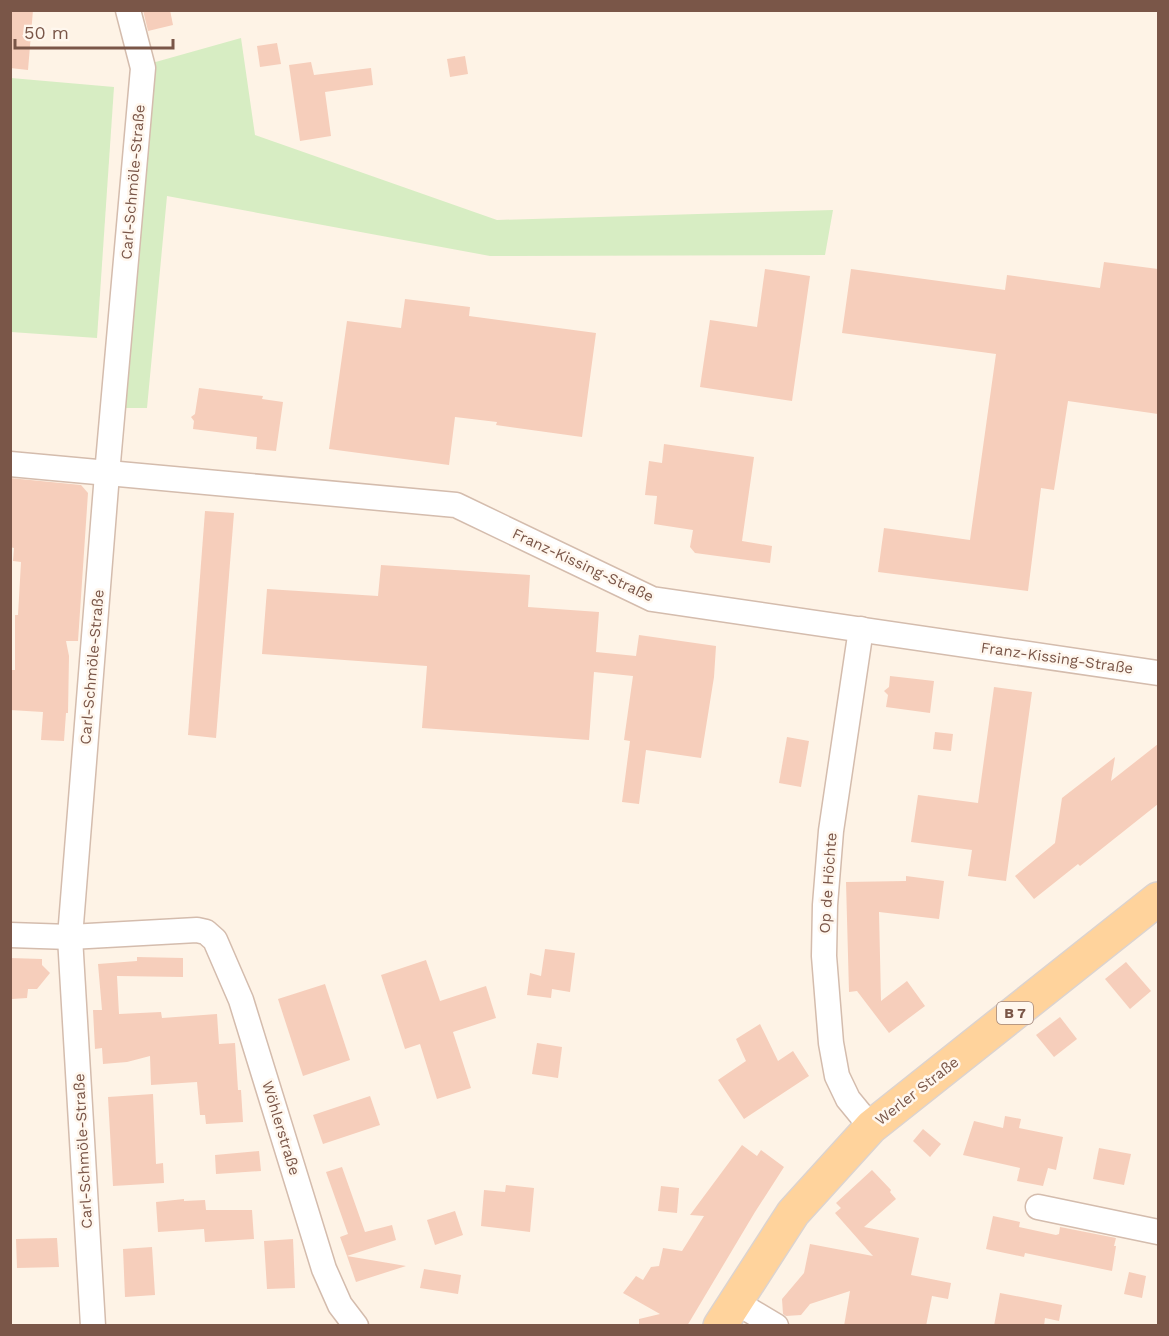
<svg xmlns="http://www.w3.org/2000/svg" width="1169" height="1336" font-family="'Work Sans',sans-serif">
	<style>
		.green { fill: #d7edc3 }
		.building { fill: #f6cebb }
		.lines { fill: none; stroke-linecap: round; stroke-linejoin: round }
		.street-casing { stroke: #d4bcad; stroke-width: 27 }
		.primary-casing { stroke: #dcd3cf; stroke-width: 36 }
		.street { stroke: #fff; stroke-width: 24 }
		.primary { stroke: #ffd39c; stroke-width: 33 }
		.labels { text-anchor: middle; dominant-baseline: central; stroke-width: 5; stroke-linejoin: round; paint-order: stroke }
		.shield { fill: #fff7ee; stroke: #a2867a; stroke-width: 1.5 }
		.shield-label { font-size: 14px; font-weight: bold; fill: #7a5648 }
		.street-label { font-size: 15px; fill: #7a5648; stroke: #fff7ee }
	</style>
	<rect width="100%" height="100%" fill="#fef3e6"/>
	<!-- green -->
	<g class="green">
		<path d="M 241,38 L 255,135 L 497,220 L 833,210 L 825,255 L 490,256 L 167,196 L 147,408 L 120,408 L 152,63 Z"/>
		<path d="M 11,78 L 114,87 L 97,338 L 11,332 Z"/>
	</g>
	<!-- building -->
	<g class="building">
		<path d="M 10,10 L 33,10 L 28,70 L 10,68 Z"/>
		<path d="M 143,10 L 170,10 L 173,25 L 148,31 Z"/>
		<path d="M 277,43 L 281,64 L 260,67 L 257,46 Z"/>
		<path d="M 465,56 L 468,74 L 450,77 L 447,59 Z"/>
		<path d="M 311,62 L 314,75 L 371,68 L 373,85 L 325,92 L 331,136 L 300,141 L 289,65 Z"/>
		<path d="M 1104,262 L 1158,269 L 1158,414 L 1068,401 L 1054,490 L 1041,488 L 1028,591 L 878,572 L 884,528 L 970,540 L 996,354 L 842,333 L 851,269 L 1005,290 L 1007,275 L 1100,288 Z"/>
		<path d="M 765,269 L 810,276 L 792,401 L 700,387 L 710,320 L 757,327 Z"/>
		<path d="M 405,299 L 470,307 L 469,316 L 596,333 L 582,437 L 496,425 L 497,422 L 455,417 L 449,465 L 329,449 L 347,321 L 401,328 Z"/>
		<path d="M 199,388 L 263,396 L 262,399 L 283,402 L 276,451 L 256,449 L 257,437 L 193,429 L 194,421 L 191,417 L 195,414 Z"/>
		<path d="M 664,444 L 754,457 L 742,541 L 772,546 L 770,563 L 695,553 L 690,547 L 693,530 L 654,524 L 657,496 L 645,495 L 649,461 L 662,463 Z"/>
		<path d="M 10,478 L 81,485 L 88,493 L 78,641 L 66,641 L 69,656 L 68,713 L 66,713 L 64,741 L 41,740 L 43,712 L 10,710 L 10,670 L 15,670 L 15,615 L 18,615 L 21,562 L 13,561 L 14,548 L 10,547 Z"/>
		<path d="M 205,511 L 234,513 L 216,738 L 188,735 Z"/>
		<path d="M 381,565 L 530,575 L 528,607 L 599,612 L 596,652 L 636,656 L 639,635 L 716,646 L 714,677 L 701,758 L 646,750 L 639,804 L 622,802 L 630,741 L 624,740 L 633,676 L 594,672 L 589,740 L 422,728 L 427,666 L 262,654 L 267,589 L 378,596 Z"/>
		<path d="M 890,676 L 934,681 L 930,713 L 886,707 L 888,695 L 884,691 L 889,687 Z"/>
		<path d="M 994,687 L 1032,692 L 1006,881 L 968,876 L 972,850 L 911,842 L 918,795 L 978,803 Z"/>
		<path d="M 935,732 L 953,734 L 951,751 L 933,749 Z"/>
		<path d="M 787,737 L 809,741 L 801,787 L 779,783 Z"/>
		<path d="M 1158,744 L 1158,804 L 1080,866 L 1078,864 L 1034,899 L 1015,876 L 1055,843 L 1062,798 L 1115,757 L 1111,781 Z"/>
		<path d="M 906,876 L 944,881 L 939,919 L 879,912 L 881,1001 L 907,981 L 925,1006 L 889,1033 L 857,991 L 849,992 L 846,882 L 906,881 Z"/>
		<path d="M 545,949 L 575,953 L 570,992 L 552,989 L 551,998 L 527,995 L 530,973 L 541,976 Z"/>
		<path d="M 137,957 L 183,958 L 183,977 L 117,976 L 119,1014 L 161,1012 L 162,1018 L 217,1014 L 219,1044 L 235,1043 L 238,1090 L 241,1090 L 243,1122 L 206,1124 L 205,1115 L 200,1115 L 197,1082 L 151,1085 L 150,1056 L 127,1062 L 103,1064 L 102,1048 L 95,1049 L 93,1010 L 102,1010 L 98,964 L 137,961 Z"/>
		<path d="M 10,958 L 42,959 L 42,965 L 50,973 L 37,989 L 28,989 L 27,998 L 12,999 Z"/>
		<path d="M 426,960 L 440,1001 L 486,986 L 496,1018 L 453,1032 L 471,1088 L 437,1099 L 420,1044 L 405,1049 L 381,975 Z"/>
		<path d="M 1126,962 L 1151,991 L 1130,1009 L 1105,979 Z"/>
		<path d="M 325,984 L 350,1060 L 303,1076 L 278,999 Z"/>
		<path d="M 1060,1017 L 1077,1039 L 1054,1057 L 1036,1035 Z"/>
		<path d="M 760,1024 L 778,1061 L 793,1051 L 809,1076 L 744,1119 L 718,1080 L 746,1061 L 736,1039 Z"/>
		<path d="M 537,1043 L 562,1047 L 558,1078 L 532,1074 Z"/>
		<path d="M 153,1094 L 156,1164 L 163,1163 L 164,1183 L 113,1186 L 108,1097 Z"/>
		<path d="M 370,1096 L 380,1125 L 323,1144 L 313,1115 Z"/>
		<path d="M 1005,1116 L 1021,1119 L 1019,1128 L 1063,1137 L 1056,1170 L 1048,1168 L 1043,1186 L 1017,1181 L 1020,1168 L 963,1155 L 974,1121 L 1003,1128 Z"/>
		<path d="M 923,1129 L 941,1144 L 930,1157 L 913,1141 Z"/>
		<path d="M 742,1145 L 757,1156 L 761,1150 L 784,1167 L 755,1212 L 687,1326 L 639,1326 L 639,1319 L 660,1314 L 623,1293 L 636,1276 L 643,1280 L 651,1267 L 659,1266 L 663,1248 L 682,1251 L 704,1216 L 690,1215 Z"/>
		<path d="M 1099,1148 L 1131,1154 L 1124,1185 L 1093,1179 Z"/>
		<path d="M 259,1151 L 261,1171 L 216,1174 L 215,1155 Z"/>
		<path d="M 342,1167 L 365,1232 L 392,1225 L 396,1240 L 347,1256 L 340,1237 L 348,1234 L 326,1172 Z"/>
		<path d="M 872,1170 L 891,1190 L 890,1192 L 896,1199 L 864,1227 L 919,1238 L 911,1275 L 951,1283 L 948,1299 L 932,1296 L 926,1326 L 844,1326 L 850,1291 L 810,1304 L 801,1315 L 786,1316 L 783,1314 L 782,1299 L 804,1273 L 810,1244 L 873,1256 L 835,1213 L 841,1208 L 836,1203 Z"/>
		<path d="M 506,1185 L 534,1188 L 530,1232 L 481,1226 L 484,1190 L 505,1192 Z"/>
		<path d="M 661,1186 L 679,1188 L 677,1213 L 658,1211 Z"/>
		<path d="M 184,1199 L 184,1201 L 205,1200 L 206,1210 L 252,1210 L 254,1239 L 205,1242 L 204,1229 L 158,1232 L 156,1202 Z"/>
		<path d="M 455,1211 L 463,1235 L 435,1245 L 427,1220 Z"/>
		<path d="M 993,1216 L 1020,1222 L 1019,1227 L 1056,1235 L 1059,1234 L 1060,1227 L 1116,1238 L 1114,1246 L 1116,1246 L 1112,1271 L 1025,1253 L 1024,1257 L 986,1249 Z"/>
		<path d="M 57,1238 L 59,1267 L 17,1268 L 16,1239 Z"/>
		<path d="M 293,1239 L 295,1288 L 267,1289 L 264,1241 Z"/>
		<path d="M 152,1247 L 155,1295 L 125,1297 L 123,1249 Z"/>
		<path d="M 347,1256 L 406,1266 L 356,1282 Z"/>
		<path d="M 424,1269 L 461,1275 L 458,1294 L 420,1288 Z"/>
		<path d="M 1129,1272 L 1146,1276 L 1142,1298 L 1124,1294 Z"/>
		<path d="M 1000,1293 L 1062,1305 L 1059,1321 L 1045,1318 L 1044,1326 L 994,1326 Z"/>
	</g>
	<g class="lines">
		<defs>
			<g id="street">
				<path d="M 10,464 L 456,505 L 652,599 L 1158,673"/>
				<path d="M 861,629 L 831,831 L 825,905 L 824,956 L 831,1043 L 837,1076 L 848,1099 L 871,1127"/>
				<path d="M 10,935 L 70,937 L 197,930 L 206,932 L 215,940 L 241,1000 L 324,1269 L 340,1305 L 356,1326"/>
				<path d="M 1038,1207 L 1158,1232"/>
				<path d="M 734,1301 L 776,1326"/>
				<path d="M 93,1326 L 70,937 L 107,474 L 143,68 L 128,10"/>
			</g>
			<path id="primary" d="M 720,1326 L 793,1213 L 871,1127 L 1158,899"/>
		</defs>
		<!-- street casing -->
		<use href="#street" class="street-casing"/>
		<!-- primary casing -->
		<use href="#primary" class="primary-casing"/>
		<!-- street -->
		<use href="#street" class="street"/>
		<!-- primary -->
		<use href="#primary" class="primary"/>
	</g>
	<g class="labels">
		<!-- shield labels -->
		<rect class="shield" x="997" y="1002" width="36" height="22" rx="4.5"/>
		<g class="shield-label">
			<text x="1015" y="1013">B 7</text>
		</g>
		<!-- street labels -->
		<g class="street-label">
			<text transform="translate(133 182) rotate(-85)">Carl-Schmöle-Straße</text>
			<text transform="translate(583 565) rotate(25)">Franz-Kissing-Straße</text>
			<text transform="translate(1057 658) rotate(8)">Franz-Kissing-Straße</text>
			<text transform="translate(92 667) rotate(-85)">Carl-Schmöle-Straße</text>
			<text transform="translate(828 883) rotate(-86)">Op de Höchte</text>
			<text transform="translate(917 1091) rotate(-38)">Werler Straße</text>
			<text transform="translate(281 1128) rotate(73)">Wöhlerstraße</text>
			<text transform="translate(83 1151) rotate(-93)">Carl-Schmöle-Straße</text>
		</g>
	</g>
	<!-- border -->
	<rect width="1169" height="1336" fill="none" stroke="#7a5648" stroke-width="24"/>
	<!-- scale -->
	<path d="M15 39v9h158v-9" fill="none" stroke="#7a5648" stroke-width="3"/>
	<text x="24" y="39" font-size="18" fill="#7a5648" stroke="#fff7ee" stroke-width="4.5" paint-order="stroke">50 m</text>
</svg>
